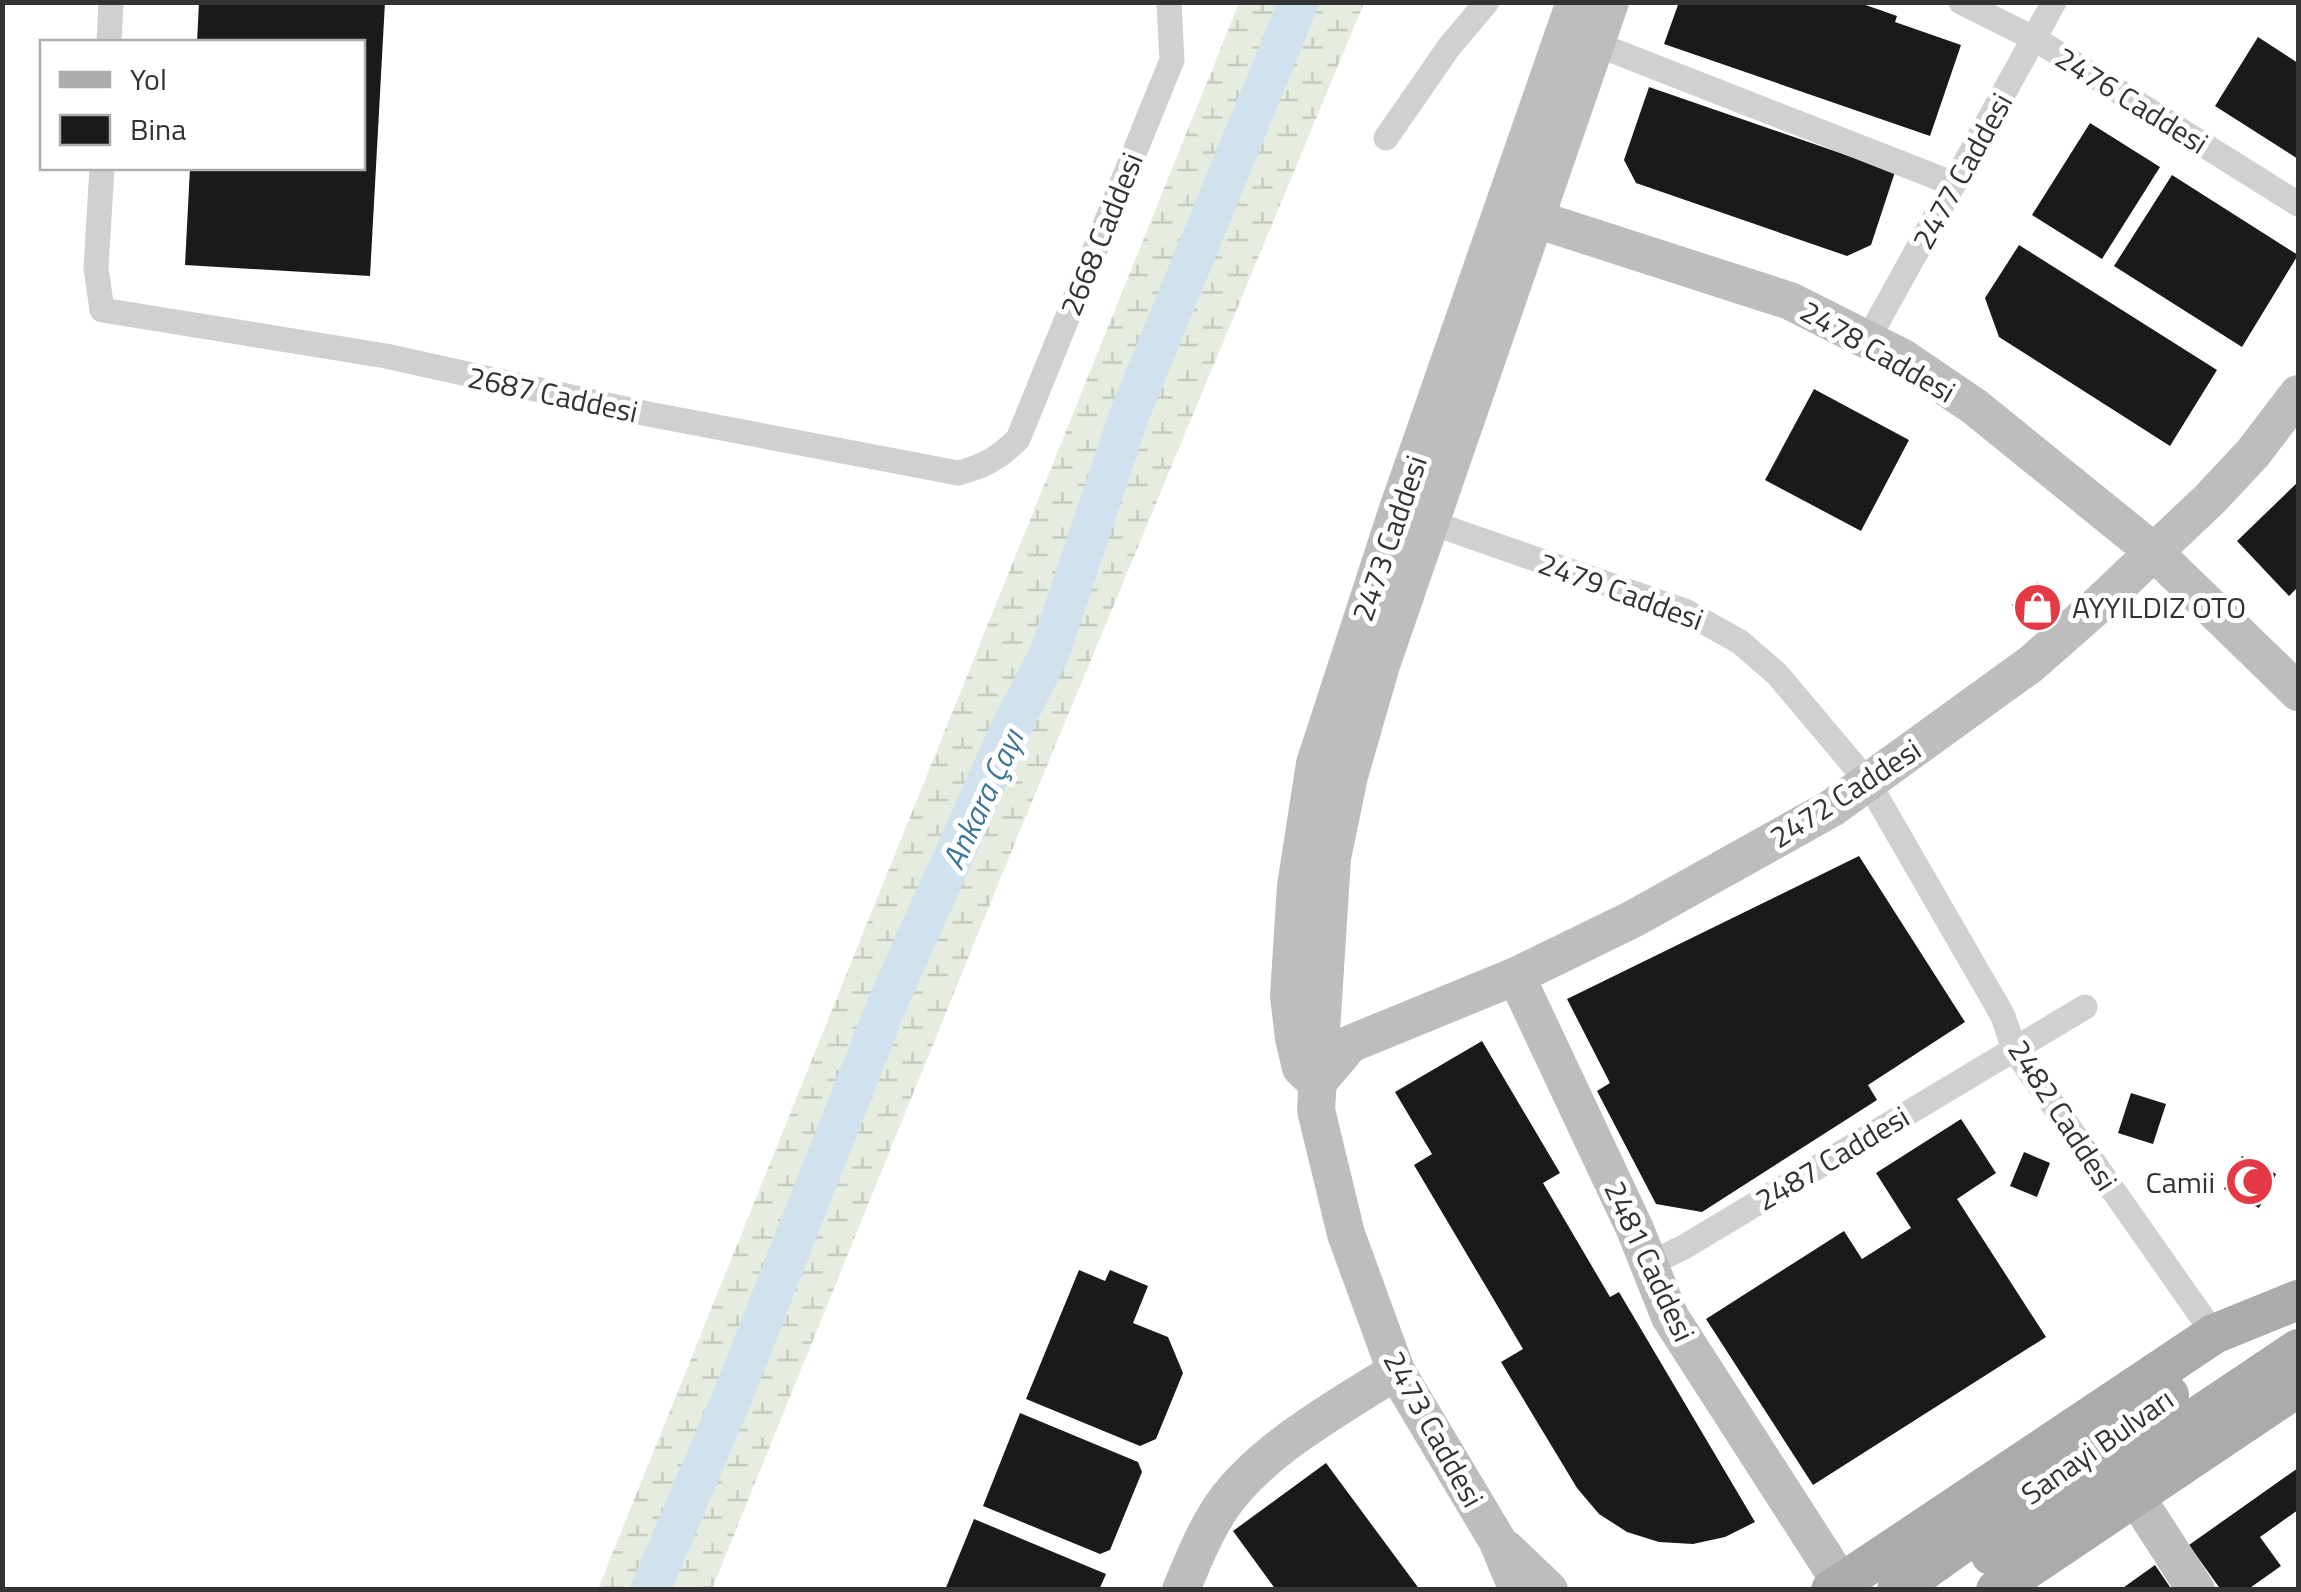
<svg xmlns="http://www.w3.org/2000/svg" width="2301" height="1592" font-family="'Titillium Web',sans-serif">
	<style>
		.wetland { fill: url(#wetland-marsh) }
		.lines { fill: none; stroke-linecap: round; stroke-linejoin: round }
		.river { stroke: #cfe2ee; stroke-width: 40 }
		.building { fill: #1a1a1a }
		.street { stroke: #d0d0d0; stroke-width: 25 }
		.secondary { stroke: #bdbdbd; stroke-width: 38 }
		.primary { stroke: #ababab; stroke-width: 40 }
		.labels { text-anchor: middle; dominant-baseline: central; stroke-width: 10; stroke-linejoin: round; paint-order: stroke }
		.street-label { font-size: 30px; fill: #333; stroke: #fff }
		.poi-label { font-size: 30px; fill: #333; stroke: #fff; text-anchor: start }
		.water-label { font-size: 32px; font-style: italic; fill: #3f7597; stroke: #fff }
	</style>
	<defs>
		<pattern id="wetland-marsh" width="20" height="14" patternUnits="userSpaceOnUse" patternTransform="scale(2.5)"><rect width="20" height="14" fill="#e6ecdf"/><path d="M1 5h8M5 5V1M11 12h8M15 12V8" fill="none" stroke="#c6cbc0"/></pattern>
	</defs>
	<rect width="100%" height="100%" fill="#fff"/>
	<!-- wetland -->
	<path class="wetland" d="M 1239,3 L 1364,3 L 1014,845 L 712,1589 L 598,1589 Z"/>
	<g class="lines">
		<!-- river -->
		<path class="river" d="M 650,1590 L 733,1395 L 888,1002 L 1010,730 L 1049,654 L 1130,413 L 1299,2"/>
	</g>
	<!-- building -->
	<g class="building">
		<path d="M 199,2 L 385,2 L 370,276 L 185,265 L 190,168 L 362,168 L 362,42 L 197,42 Z"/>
		<path d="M 1679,2 L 1857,2 L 1897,16 L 1895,22 L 1961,45 L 1930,136 L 1664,44 Z"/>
		<path d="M 2258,37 L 2298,63 L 2298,159 L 2215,106 Z"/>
		<path d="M 1649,87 L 1895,172 L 1871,245 L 1847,256 L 1636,183 L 1624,160 Z"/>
		<path d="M 2090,123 L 2160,167 L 2102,259 L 2032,215 Z"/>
		<path d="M 2172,175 L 2298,255 L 2242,347 L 2114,266 Z"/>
		<path d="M 2019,245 L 2217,370 L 2170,446 L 1999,337 L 1985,298 Z"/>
		<path d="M 1814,389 L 1909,440 L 1861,531 L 1765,480 Z"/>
		<path d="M 2298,482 L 2298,587 L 2289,596 L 2237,541 Z"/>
		<path d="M 2037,582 L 2062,610 L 2037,632 L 2012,605 Z"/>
		<path d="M 1859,856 L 1965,1022 L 1868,1085 L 1877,1100 L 1702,1212 L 1656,1204 L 1597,1091 L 1610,1083 L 1567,999 Z"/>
		<path d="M 1482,1041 L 1560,1173 L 1543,1183 L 1610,1297 L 1619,1292 L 1755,1522 L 1725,1537 L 1693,1544 L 1659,1542 L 1627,1532 L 1599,1514 L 1577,1488 L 1501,1362 L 1523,1349 L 1414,1165 L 1432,1154 L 1395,1092 Z"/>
		<path d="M 2131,1093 L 2166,1104 L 2153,1144 L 2118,1133 Z"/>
		<path d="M 1961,1119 L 1996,1173 L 1957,1199 L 2046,1337 L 1813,1485 L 1706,1319 L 1844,1231 L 1862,1259 L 1911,1228 L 1876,1173 Z"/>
		<path d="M 2024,1152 L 2050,1163 L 2037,1197 L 2010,1186 Z"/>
		<path d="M 2242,1156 L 2276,1174 L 2259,1208 L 2224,1189 Z"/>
		<path d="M 1079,1270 L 1105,1281 L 1110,1270 L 1148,1286 L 1133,1323 L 1168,1337 L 1183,1373 L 1156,1439 L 1140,1446 L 1026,1399 Z"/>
		<path d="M 1020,1413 L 1138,1462 L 1142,1472 L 1110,1550 L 1100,1554 L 983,1506 Z"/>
		<path d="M 1326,1463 L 1420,1590 L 1276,1590 L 1233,1531 Z"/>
		<path d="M 2298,1468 L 2298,1510 L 2260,1537 L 2281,1566 L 2247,1590 L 2221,1590 L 2189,1545 Z"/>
		<path d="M 974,1519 L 1106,1574 L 1099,1590 L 945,1590 Z"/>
		<path d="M 2155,1565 L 2172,1590 L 2120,1590 Z"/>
	</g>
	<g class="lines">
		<!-- street -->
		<g class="street">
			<path d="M 1961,2 L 2035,39 L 2298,204"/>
			<path d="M 109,42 L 111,2"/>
			<path d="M 1596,44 L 1954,184"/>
			<path d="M 1386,138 L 1449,47 L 1487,2"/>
			<path d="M 102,168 L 96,268 L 102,310 L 386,356 L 648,414 L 958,473 C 983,467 999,458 1018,439 L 1172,60 L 1169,2"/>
			<path d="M 1868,339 L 2054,2"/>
			<path d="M 1432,523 L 1685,611 L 1740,642 L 1777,674 L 1868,782 L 2003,1016 L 2014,1049 L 2214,1334"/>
			<path d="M 1649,1264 L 1684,1247 L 2085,1007"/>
		</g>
		<!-- secondary -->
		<g class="secondary">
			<path d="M 1517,213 L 1790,301 L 1903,358 L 1975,407 L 2154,552 L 2298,692"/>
			<path d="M 1516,976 L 1635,1229 L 1670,1317 L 1841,1583"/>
			<path d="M 1317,1083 L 1350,1044 L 1516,976 L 1633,919 L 1832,808 L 2031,664 L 2098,605 L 2210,499 L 2253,453 L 2298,394"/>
			<path d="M 1317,1083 L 1301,1068 L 1294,1038 L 1289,996 L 1296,886 L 1315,764 L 1397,512 L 1575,2"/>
			<path d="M 2134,1494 L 2196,1590"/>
			<path d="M 1506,1549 L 1549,1590"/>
			<path d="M 1181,1590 C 1192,1563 1203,1536 1218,1512 C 1256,1452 1338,1408 1396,1371"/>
			<path d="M 1518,1590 L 1497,1540 L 1396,1371 L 1346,1234 L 1316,1110 L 1332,858 L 1349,776 L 1381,665 L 1610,2"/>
		</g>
		<!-- primary -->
		<g class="primary">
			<path d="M 1991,1555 L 2298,1349"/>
			<path d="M 1831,1590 L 2214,1334 L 2298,1300"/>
			<path d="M 1897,1590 L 2169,1395"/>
			<path d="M 1996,1590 L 2298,1387"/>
		</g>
	</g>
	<!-- icons -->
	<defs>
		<symbol id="shop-disc" viewBox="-11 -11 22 22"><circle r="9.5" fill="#e63946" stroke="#fff"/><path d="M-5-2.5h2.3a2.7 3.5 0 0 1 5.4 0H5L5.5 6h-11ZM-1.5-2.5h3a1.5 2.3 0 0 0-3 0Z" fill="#fff"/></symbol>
		<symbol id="mosque-disc" viewBox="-11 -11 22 22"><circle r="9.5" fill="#e63946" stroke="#fff"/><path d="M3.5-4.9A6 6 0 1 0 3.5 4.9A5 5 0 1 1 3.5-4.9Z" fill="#fff"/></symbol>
	</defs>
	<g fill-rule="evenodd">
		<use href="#shop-disc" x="2010" y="580" width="55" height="55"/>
		<use href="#mosque-disc" x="2222" y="1154" width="55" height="55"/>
	</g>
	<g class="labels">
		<!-- street labels -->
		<g class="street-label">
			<text transform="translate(2132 100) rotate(32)">2476 Caddesi</text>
			<text transform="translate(1962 171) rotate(-61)">2477 Caddesi</text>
			<text transform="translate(1101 234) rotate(-68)">2668 Caddesi</text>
			<text transform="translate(1878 351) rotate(30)">2478 Caddesi</text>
			<text transform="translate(553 394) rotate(12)">2687 Caddesi</text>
			<text transform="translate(1389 538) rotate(-71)">2473 Caddesi</text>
			<text transform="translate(1621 591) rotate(20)">2479 Caddesi</text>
			<text transform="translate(1845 793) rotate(-33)">2472 Caddesi</text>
			<text transform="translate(2063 1115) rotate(57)">2482 Caddesi</text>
			<text transform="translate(1832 1158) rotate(-31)">2487 Caddesi</text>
			<text transform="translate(1650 1261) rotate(65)">2481 Caddesi</text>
			<text transform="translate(1434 1429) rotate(61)">2473 Caddesi</text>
			<text transform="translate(2097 1446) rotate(-35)">Sanayi Bulvarı</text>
		</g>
		<!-- poi labels -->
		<g class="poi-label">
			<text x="2072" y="607">AYYILDIZ OTO</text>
			<text x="2215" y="1182" text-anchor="end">Camii</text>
		</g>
		<!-- water labels -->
		<g class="water-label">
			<text transform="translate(982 799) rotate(-65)">Ankara Çayı</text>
		</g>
	</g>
	<!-- border -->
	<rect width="2301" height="1592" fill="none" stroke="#333333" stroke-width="10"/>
	<!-- legend -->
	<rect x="40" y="40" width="325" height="130" fill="#ffffff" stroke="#adadad" stroke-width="2.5"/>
	<rect x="60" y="72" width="50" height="15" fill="#ababab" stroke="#adadad" stroke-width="2.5"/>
	<text x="130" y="90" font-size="30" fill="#333333">Yol</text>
	<rect x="60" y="115" width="50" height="30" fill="#1a1a1a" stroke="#adadad" stroke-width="2.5"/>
	<text x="130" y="140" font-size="30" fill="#333333">Bina</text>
</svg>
